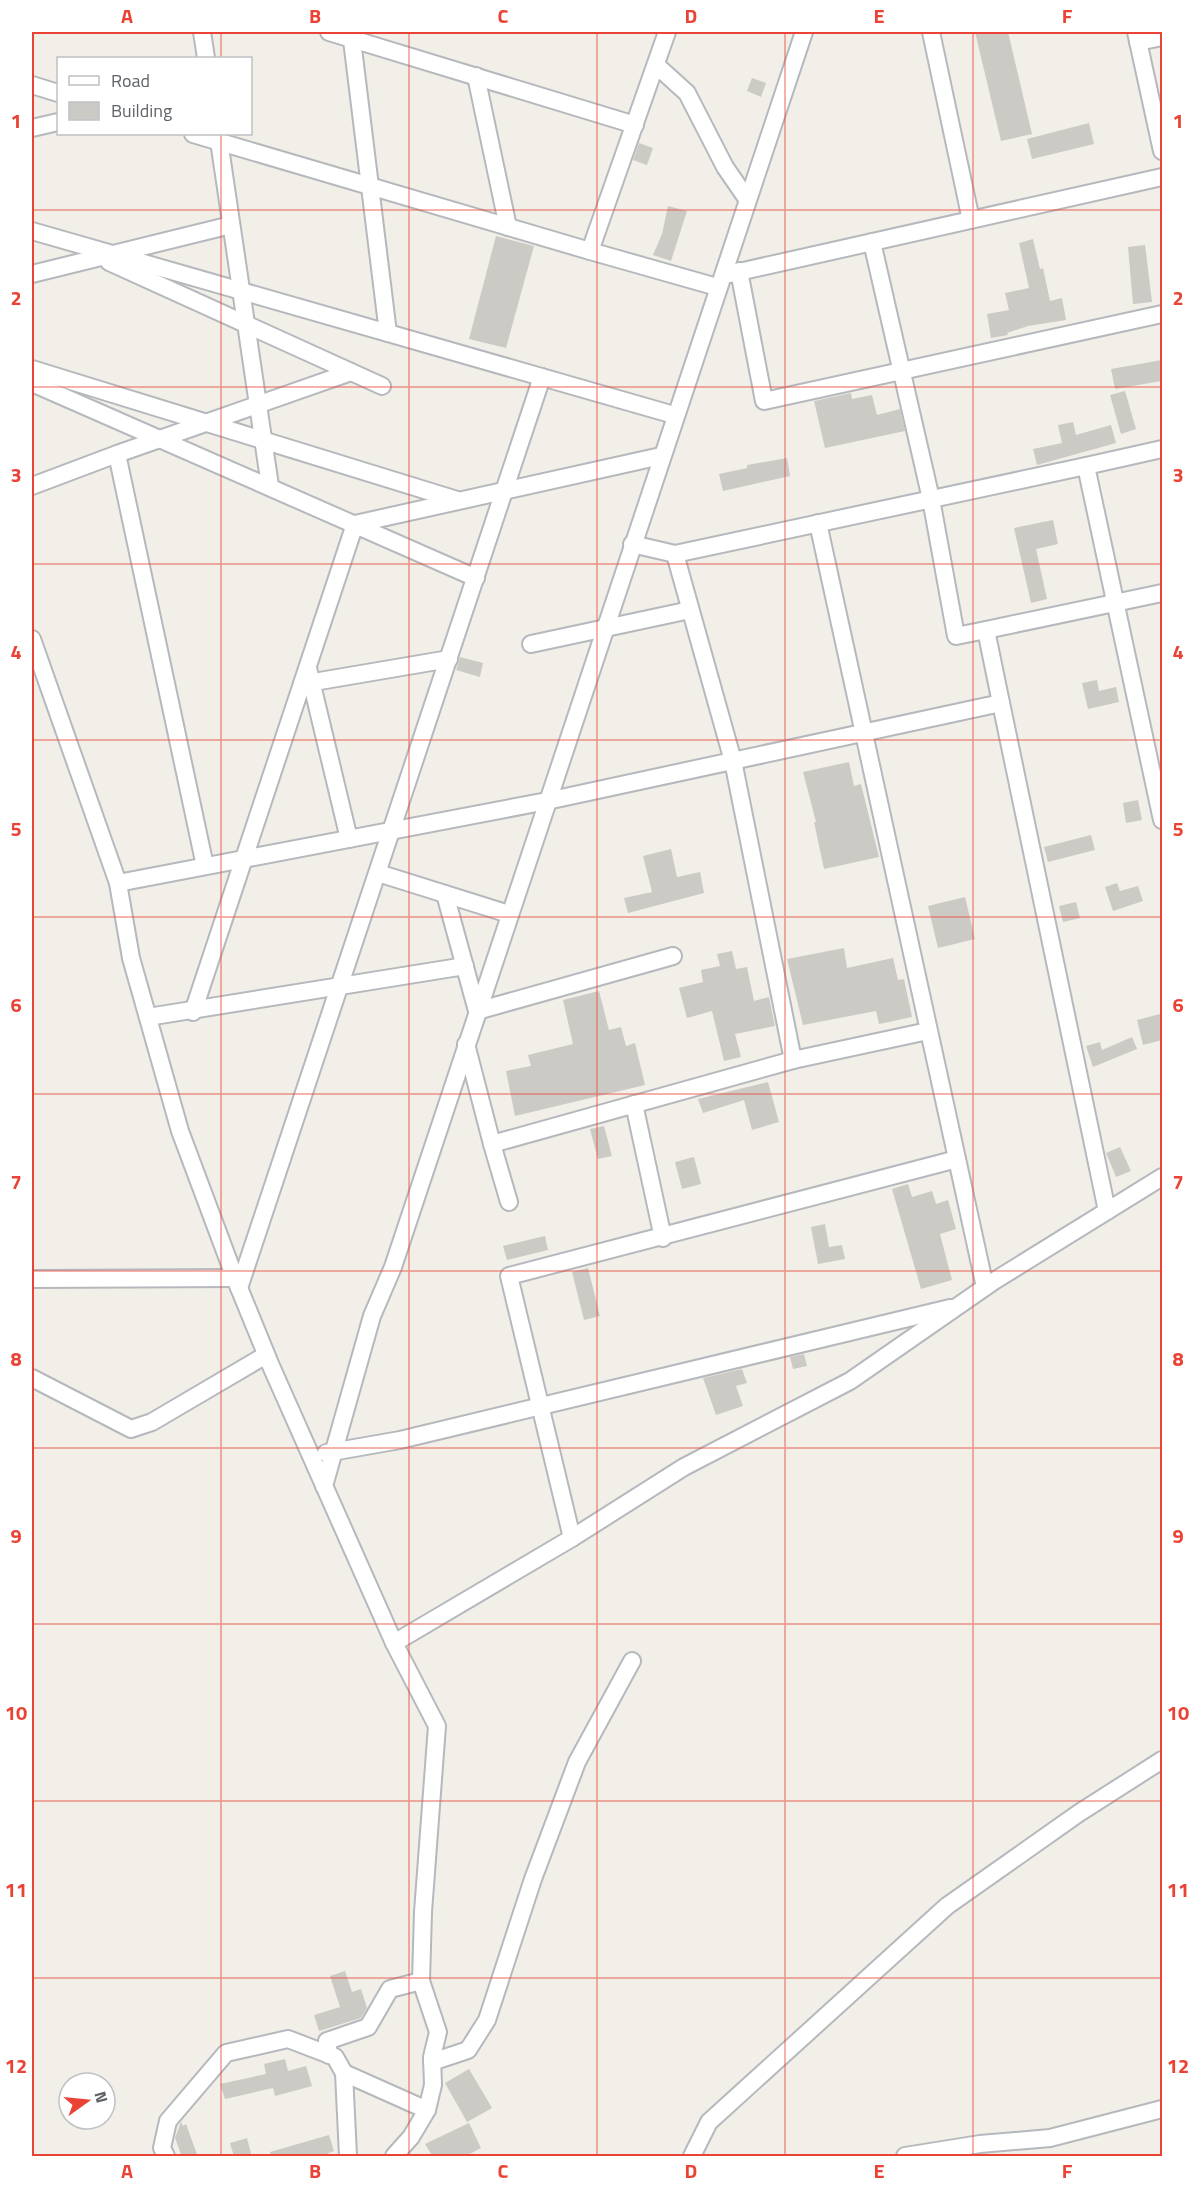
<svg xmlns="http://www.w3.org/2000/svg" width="1194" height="2188" font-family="'Titillium Web',sans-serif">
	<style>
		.building { fill: #cccac5 }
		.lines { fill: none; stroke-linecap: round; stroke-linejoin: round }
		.street-casing { stroke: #b5b8bc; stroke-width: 20 }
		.street { stroke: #fff; stroke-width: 16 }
		.grid { fill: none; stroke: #ea4335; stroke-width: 1.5; stroke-opacity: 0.55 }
		.neatline { fill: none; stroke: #ea4335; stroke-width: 2 }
		.grid-label { font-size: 20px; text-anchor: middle; font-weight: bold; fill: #ea4335 }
	</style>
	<rect width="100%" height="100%" fill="#f1efe8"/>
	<!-- building -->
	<g class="building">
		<path d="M 975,32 L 1008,32 L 1032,134 L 1001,141 Z"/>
		<path d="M 752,78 L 766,83 L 761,97 L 747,91 Z"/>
		<path d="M 1089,123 L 1094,144 L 1032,159 L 1027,139 Z"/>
		<path d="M 639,143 L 653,148 L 647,165 L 633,160 Z"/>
		<path d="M 668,206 L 687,211 L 671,261 L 653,255 L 662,234 Z"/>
		<path d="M 496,236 L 534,246 L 506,348 L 469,339 Z"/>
		<path d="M 1033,239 L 1040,269 L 1043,268 L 1050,301 L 1062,298 L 1066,320 L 1028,326 L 1007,333 L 1008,335 L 991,338 L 987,314 L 1009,310 L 1005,293 L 1029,288 L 1019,243 Z"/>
		<path d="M 1145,245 L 1152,302 L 1133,304 L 1128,247 Z"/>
		<path d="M 1162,360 L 1162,381 L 1115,389 L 1111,369 Z"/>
		<path d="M 1125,391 L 1136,429 L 1121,434 L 1110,395 Z"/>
		<path d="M 851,393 L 852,399 L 872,395 L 877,415 L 900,409 L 905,431 L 825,448 L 814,401 Z"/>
		<path d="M 1073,422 L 1076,435 L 1111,425 L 1116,443 L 1037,465 L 1033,449 L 1062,443 L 1058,425 Z"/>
		<path d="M 787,458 L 790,476 L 723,491 L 719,474 L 747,468 L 747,465 Z"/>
		<path d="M 1053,520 L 1058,544 L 1036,549 L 1047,599 L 1031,603 L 1014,528 Z"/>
		<path d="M 460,657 L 483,663 L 480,677 L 456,670 Z"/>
		<path d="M 1097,680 L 1099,691 L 1116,687 L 1119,702 L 1088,709 L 1082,683 Z"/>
		<path d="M 849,762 L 854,786 L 861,784 L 879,857 L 824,869 L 814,822 L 816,822 L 803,772 Z"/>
		<path d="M 1138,800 L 1142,820 L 1126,823 L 1123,803 Z"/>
		<path d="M 1091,835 L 1095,850 L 1048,862 L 1044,847 Z"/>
		<path d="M 671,849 L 677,877 L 700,872 L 704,893 L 628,913 L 624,898 L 652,892 L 643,856 Z"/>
		<path d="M 1117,883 L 1120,891 L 1138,886 L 1143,901 L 1113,911 L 1105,887 Z"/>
		<path d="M 965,897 L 975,939 L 938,948 L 928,906 Z"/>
		<path d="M 1076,902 L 1080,918 L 1063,922 L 1059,906 Z"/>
		<path d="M 844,948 L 847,968 L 893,958 L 898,980 L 904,979 L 912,1017 L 879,1024 L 876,1011 L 803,1025 L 787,959 Z"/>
		<path d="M 732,951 L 736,969 L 747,967 L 754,1001 L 769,997 L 775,1026 L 735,1034 L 741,1057 L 724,1061 L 712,1011 L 687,1018 L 679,988 L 703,982 L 701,970 L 720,966 L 717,954 Z"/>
		<path d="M 599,991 L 609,1030 L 621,1027 L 626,1046 L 635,1043 L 645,1085 L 515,1116 L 506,1071 L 531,1066 L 528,1055 L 573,1044 L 563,1000 Z"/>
		<path d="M 1160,1014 L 1162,1040 L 1143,1045 L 1137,1020 Z"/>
		<path d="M 1132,1037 L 1137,1049 L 1093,1067 L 1086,1046 L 1100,1042 L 1102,1050 Z"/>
		<path d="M 768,1082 L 779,1122 L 752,1130 L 744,1100 L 703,1113 L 698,1099 Z"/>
		<path d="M 604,1126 L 612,1156 L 598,1159 L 590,1129 Z"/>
		<path d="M 1120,1147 L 1131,1171 L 1116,1177 L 1106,1153 Z"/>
		<path d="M 694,1157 L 701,1184 L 682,1189 L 675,1162 Z"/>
		<path d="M 908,1184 L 912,1197 L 932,1191 L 936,1204 L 948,1200 L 956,1229 L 940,1234 L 952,1280 L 921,1289 L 892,1189 Z"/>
		<path d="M 825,1224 L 829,1247 L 842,1245 L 845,1259 L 818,1264 L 811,1227 Z"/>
		<path d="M 545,1236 L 548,1250 L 507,1260 L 503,1246 Z"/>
		<path d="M 588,1268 L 600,1316 L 584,1320 L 572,1272 Z"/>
		<path d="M 804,1354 L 807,1366 L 793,1369 L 790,1357 Z"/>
		<path d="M 742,1369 L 747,1383 L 736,1386 L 743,1406 L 716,1415 L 703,1378 Z"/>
		<path d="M 345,1971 L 352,1992 L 361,1989 L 367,2008 L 361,2018 L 319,2031 L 314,2015 L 340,2007 L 330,1976 Z"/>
		<path d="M 285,2059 L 288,2071 L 306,2066 L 312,2086 L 275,2096 L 273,2088 L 225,2099 L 220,2084 L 266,2074 L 264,2064 Z"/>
		<path d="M 469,2069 L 492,2108 L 467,2122 L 445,2083 Z"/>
		<path d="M 181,2122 L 183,2126 L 186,2124 L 198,2157 L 182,2157 L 175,2138 Z"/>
		<path d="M 469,2123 L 481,2148 L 464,2157 L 433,2157 L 425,2144 Z"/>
		<path d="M 329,2135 L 334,2151 L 319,2157 L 271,2157 L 270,2152 Z"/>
		<path d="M 247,2138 L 252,2157 L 234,2157 L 230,2143 Z"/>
	</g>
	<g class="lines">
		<defs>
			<g id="street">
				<path d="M 202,32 L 206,58"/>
				<path d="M 329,32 L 635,125"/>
				<path d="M 351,32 L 388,333"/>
				<path d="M 667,32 L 590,251 L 717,287"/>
				<path d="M 931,32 L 971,220"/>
				<path d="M 1136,32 L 1162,151"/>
				<path d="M 1138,42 L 1162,37"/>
				<path d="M 656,65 L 687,93 L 725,167 L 747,199"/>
				<path d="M 476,76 L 508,227"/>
				<path d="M 32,85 L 58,93"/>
				<path d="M 32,128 L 58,122"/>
				<path d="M 193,134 L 590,251"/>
				<path d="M 218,134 L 270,486"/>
				<path d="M 32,231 L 674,415"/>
				<path d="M 872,242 L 931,499 L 956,636 L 986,630"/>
				<path d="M 109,262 L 382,386"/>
				<path d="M 739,271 L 764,401 L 1162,314"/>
				<path d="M 32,274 L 231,225"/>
				<path d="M 730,274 L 1162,177"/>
				<path d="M 32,369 L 457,500"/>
				<path d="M 32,383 L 476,578"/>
				<path d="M 1162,449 L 1086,466 L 1162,820"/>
				<path d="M 117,454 L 205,866"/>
				<path d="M 32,486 L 117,454 L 351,372"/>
				<path d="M 818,523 L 985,1287"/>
				<path d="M 632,544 L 675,554 L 1086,466"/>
				<path d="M 675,554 L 733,761 L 793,1060 L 928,1031"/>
				<path d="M 32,639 L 118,883 L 547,801 L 1001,703 L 1107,1211"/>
				<path d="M 531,644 L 690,610"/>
				<path d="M 308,668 L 349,839"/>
				<path d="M 302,684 L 449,659"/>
				<path d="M 1001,703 L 986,630 L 1162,593"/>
				<path d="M 378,873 L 509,914"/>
				<path d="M 118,883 L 131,958 L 180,1131 L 235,1278 L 271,1366 L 394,1643 L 437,1726 L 423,1912 L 421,1981 L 438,2032 L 432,2057 L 433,2085 L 427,2110 L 411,2137 L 394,2156"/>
				<path d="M 445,894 L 477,1011 L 673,956"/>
				<path d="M 193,1012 L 355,524 L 661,456"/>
				<path d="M 148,1017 L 465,966"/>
				<path d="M 466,1044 L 492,1144 L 793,1060"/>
				<path d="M 634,1104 L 663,1238"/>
				<path d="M 492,1144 L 509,1202"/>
				<path d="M 32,1279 L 235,1278"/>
				<path d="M 239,1288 L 542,377"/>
				<path d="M 32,1378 L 131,1429 L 152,1422 L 266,1355"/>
				<path d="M 326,1453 L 400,1440 L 950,1308"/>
				<path d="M 324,1486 L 372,1316 L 393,1267 L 804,32"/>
				<path d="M 572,1538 L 509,1276 L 957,1159"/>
				<path d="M 394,1643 L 572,1538 L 684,1467 L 850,1381 L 994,1281 L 1162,1177"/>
				<path d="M 329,2055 L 327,2041 L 368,2027 L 390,1989 L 421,1981"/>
				<path d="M 432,2062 L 468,2050 L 487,2020 L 533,1879 L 577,1762 L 632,1661"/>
				<path d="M 344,2073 L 427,2110"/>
				<path d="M 166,2156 L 162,2148 L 168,2121 L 226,2053 L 288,2039 L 335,2057 L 344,2073 L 348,2156"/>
				<path d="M 692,2156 L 709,2122 L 947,1906 L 1079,1813 L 1162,1760"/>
				<path d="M 905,2156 L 980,2144 L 1050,2138 L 1162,2109"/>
			</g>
		</defs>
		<!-- street casing -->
		<use href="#street" class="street-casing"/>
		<!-- street -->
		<use href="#street" class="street"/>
	</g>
	<!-- grid -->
	<path class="grid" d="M 221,32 L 221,58M 409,32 L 409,2156M 597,32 L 597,2156M 785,32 L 785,2156M 973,32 L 973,2156M 221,134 L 221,2156M 32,210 L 1162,210M 32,387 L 1162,387M 32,564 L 1162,564M 32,740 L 1162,740M 32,917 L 1162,917M 32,1094 L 1162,1094M 32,1271 L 1162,1271M 32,1448 L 1162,1448M 32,1624 L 1162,1624M 32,1801 L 1162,1801M 32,1978 L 1162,1978"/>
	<!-- border -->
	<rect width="1194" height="2188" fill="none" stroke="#ffffff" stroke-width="66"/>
	<!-- legend -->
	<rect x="57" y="57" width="195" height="78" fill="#ffffff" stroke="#bfc1c3" stroke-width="1.5"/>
	<rect x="69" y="76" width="30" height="9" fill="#ffffff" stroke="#bfc1c3" stroke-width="1.5"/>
	<text x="111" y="87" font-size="18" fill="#5f6368">Road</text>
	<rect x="69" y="102" width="30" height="18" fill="#cccac5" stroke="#bfc1c3" stroke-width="1.5"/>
	<text x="111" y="117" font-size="18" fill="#5f6368">Building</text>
	<!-- north arrow -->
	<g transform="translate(87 2101) rotate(75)"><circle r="28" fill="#ffffff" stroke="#bfc1c3" stroke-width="1.5"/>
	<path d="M0-4.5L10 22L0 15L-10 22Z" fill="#ea4335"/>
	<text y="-9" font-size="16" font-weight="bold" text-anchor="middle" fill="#5f6368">N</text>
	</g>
	<rect x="33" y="33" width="1128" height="2122" class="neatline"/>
	<g class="grid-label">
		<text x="127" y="23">A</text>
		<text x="315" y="23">B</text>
		<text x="503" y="23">C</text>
		<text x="691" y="23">D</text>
		<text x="879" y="23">E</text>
		<text x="1067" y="23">F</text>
		<text x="16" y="128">1</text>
		<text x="1178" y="128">1</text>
		<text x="16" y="305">2</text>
		<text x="1178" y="305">2</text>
		<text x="16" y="482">3</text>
		<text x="1178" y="482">3</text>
		<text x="16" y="659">4</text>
		<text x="1178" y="659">4</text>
		<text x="16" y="836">5</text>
		<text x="1178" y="836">5</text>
		<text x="16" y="1012">6</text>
		<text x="1178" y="1012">6</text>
		<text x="16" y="1189">7</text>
		<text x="1178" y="1189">7</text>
		<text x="16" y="1366">8</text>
		<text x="1178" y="1366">8</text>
		<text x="16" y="1543">9</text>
		<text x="1178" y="1543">9</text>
		<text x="16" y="1720">10</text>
		<text x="1178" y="1720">10</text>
		<text x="16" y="1897">11</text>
		<text x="1178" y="1897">11</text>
		<text x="16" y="2073">12</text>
		<text x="1178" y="2073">12</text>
		<text x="127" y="2178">A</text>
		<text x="315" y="2178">B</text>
		<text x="503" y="2178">C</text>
		<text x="691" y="2178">D</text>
		<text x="879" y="2178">E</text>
		<text x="1067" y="2178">F</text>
	</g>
</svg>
